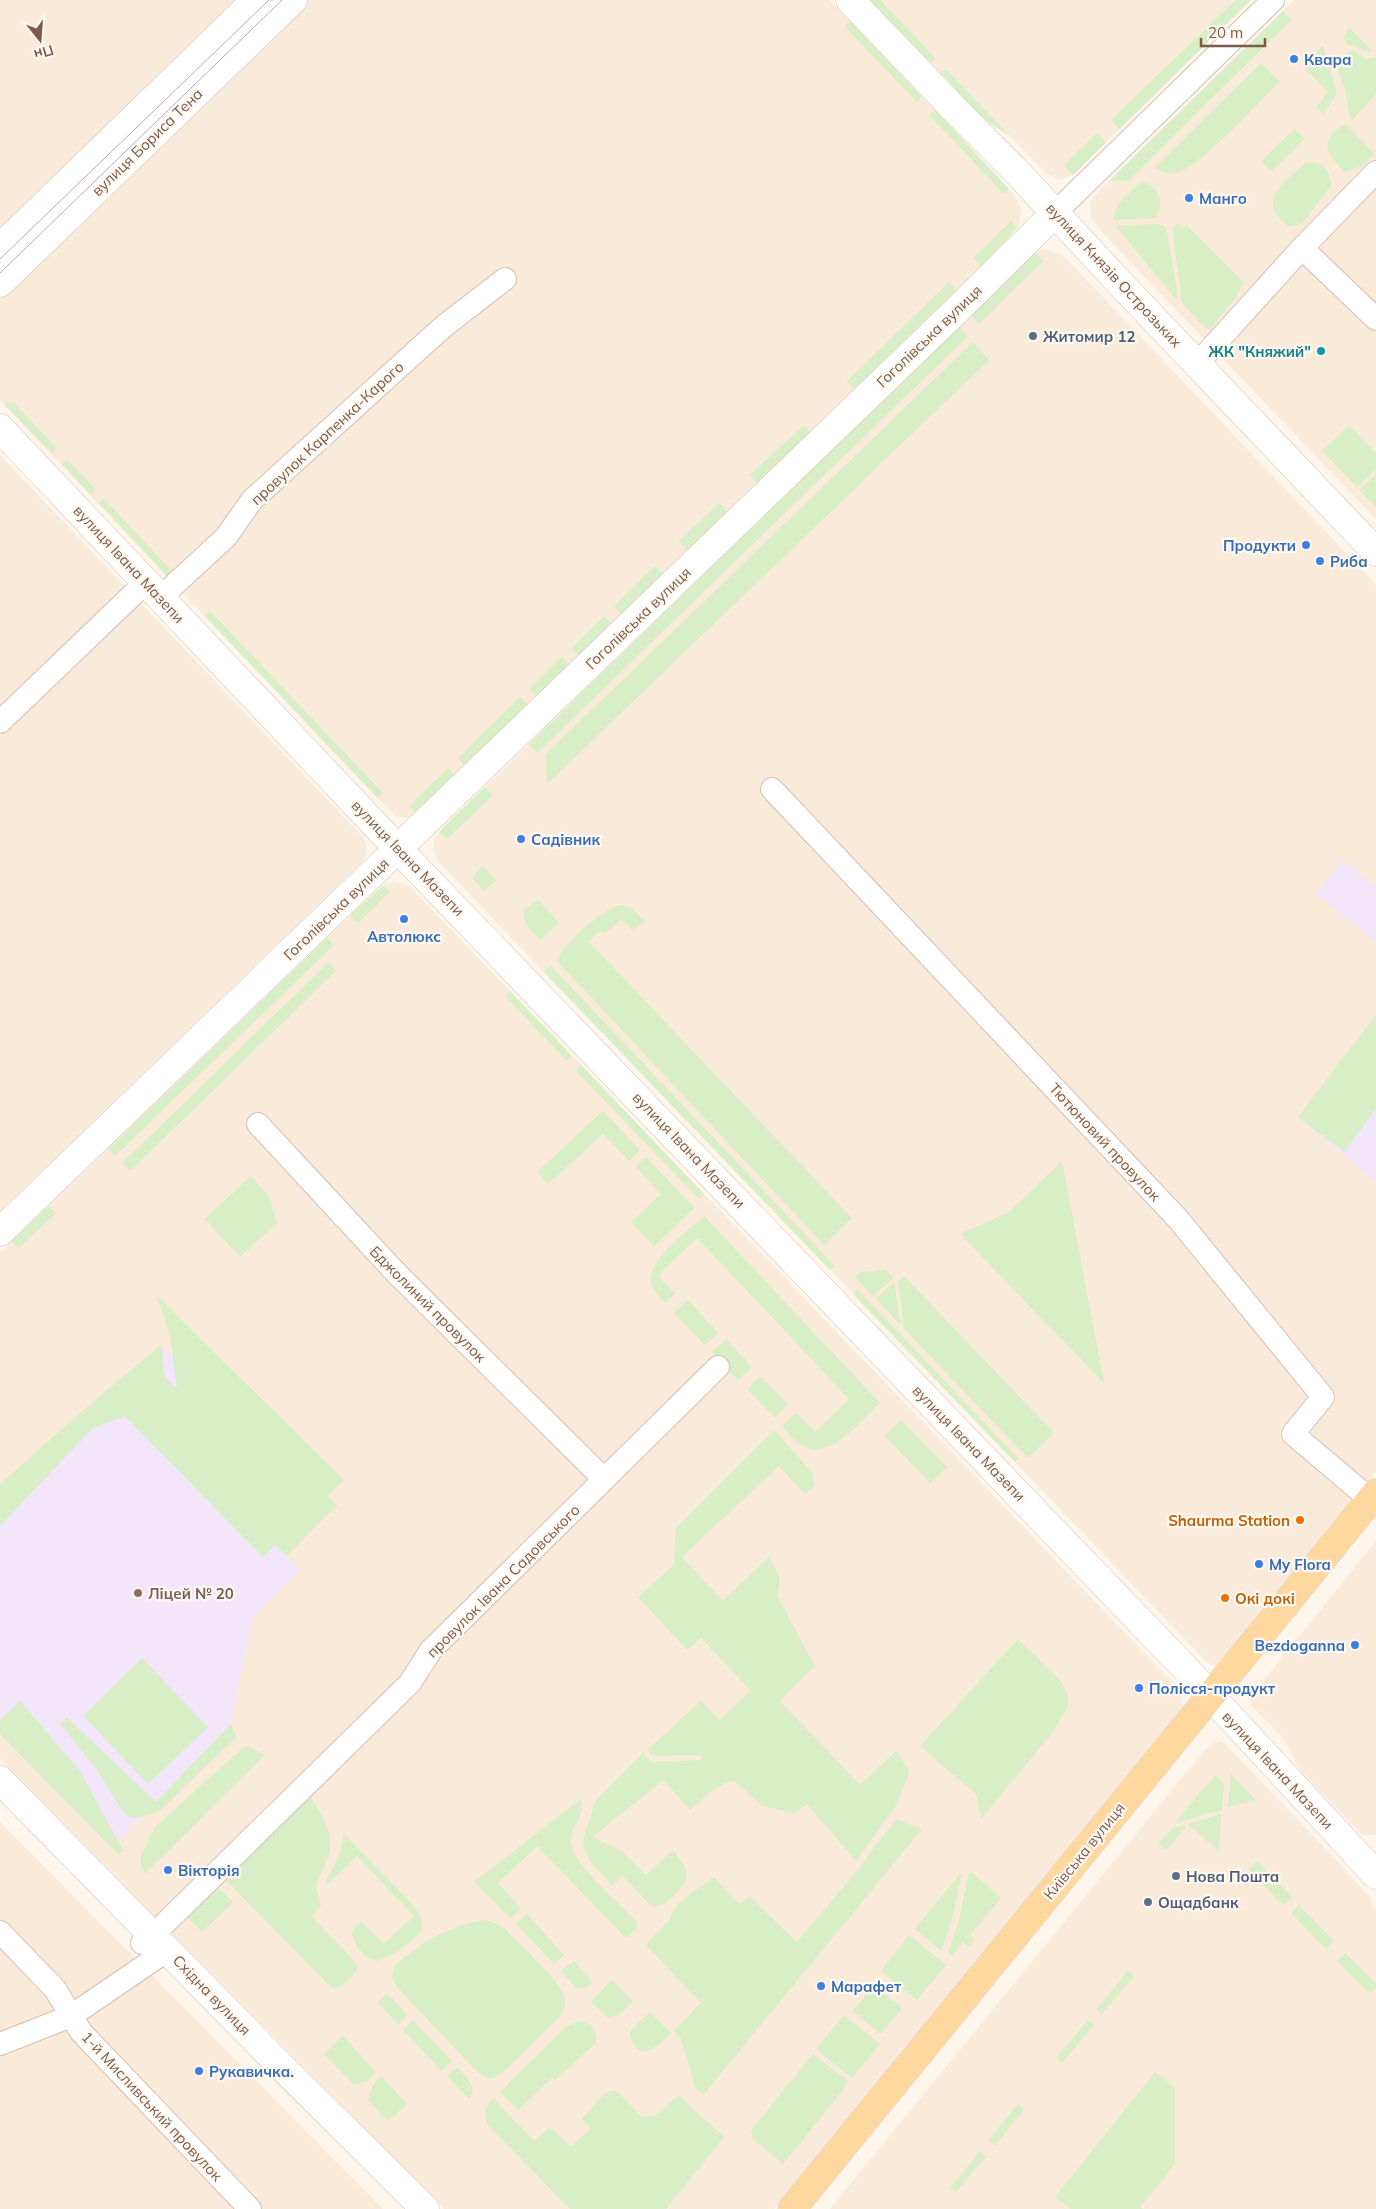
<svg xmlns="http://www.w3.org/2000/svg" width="1376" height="2209" font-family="Mulish,sans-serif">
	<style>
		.residential { fill: #f9eada }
		.education { fill: #f3e6fb }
		.green { fill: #d7eec6 }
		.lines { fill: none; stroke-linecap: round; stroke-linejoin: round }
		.minor-casing { stroke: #d5bfb0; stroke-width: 24 }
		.tertiary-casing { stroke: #d5bfb0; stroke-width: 29 }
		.secondary-casing { stroke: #dac1af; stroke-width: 29 }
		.primary-casing { stroke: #ddd4d0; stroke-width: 29 }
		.minor { stroke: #fff; stroke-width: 22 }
		.tertiary { stroke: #fff; stroke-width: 28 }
		.secondary { stroke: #fff; stroke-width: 28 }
		.primary { stroke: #ffd8a0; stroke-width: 28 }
		.tram { stroke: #b8a5cb; stroke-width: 1 }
		.shop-dot { fill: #3f7fe0; stroke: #fff9f2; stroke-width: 2 }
		.service-dot { fill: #5c6f8a; stroke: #fff9f2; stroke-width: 2 }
		.culture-dot { fill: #0f9aa8; stroke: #fff9f2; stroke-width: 2 }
		.food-dot { fill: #e8710a; stroke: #fff9f2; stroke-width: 2 }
		.education-dot { fill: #8d6e63; stroke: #fff9f2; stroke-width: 2 }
		.labels { text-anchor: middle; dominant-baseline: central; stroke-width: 4.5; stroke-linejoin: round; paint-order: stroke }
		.shop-label { font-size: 15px; font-weight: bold; fill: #366cbe; stroke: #fff9f2; text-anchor: start }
		.street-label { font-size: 15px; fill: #7d5a49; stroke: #fff9f2 }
		.service-label { font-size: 15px; font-weight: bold; fill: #4e5e75; stroke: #fff9f2; text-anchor: start }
		.culture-label { font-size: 15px; font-weight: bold; fill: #0d838f; stroke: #fff9f2; text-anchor: end }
		.food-label { font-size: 15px; font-weight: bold; fill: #c56008; stroke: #fff9f2; text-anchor: end }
		.education-label { font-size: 15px; font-weight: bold; fill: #785e54; stroke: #fff9f2; text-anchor: start }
	</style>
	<rect width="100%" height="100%" fill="#fef6ea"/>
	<!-- residential -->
	<g class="residential">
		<path d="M 0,0 L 243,0 L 0,235 Z"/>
		<path d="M 308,0 L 830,0 L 1000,179 L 1016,197 L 1021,209 L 1019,225 L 1009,238 L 465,766 L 413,815 L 407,818 L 397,817 L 358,778 L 0,400 L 0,298 Z"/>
		<path d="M 870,0 L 1251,0 L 1073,175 L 1061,180 L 1047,174 L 1009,135 L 990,124 Z"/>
		<path d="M 1294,0 L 1376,0 L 1376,519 L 1101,231 L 1090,216 L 1091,201 L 1095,195 Z"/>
		<path d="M 1044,249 L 1063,256 L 1098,292 L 1376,585 L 1376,1471 L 1226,1656 L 1218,1665 L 1211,1665 L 1204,1659 L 563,992 L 439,862 L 433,850 L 434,840 L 443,828 L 1036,251 Z"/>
		<path d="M 0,455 L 358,832 L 365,841 L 367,851 L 362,863 L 349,875 L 0,1211 Z"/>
		<path d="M 394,882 L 410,886 L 418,895 L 1171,1681 L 1182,1700 L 1180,1712 L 774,2209 L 444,2209 L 0,1759 L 0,1253 L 350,916 L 384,884 Z"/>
		<path d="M 1376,1541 L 1376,1835 L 1362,1835 L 1299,1769 L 1284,1739 L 1251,1705 L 1249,1699 Z"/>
		<path d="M 1222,1741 L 1339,1863 L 1372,1900 L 1372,1905 L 1376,1909 L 1376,2209 L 830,2209 L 1195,1762 L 1212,1743 Z"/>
		<path d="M 0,1822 L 369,2195 L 383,2209 L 0,2209 Z"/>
	</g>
	<!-- education -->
	<g class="education">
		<path d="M 1343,860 L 1376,887 L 1376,943 L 1315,893 Z"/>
		<path d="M 1376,1015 L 1376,1182 L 1298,1117 Z"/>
		<path d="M 161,1345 L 328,1514 L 287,1556 L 299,1570 L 253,1616 L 231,1724 L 112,1848 L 0,1733 L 0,1484 L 86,1408 Z"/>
	</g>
	<!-- green -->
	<g class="green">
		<path d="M 870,0 L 880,0 L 936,59 L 931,63 Z"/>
		<path d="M 1236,0 L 1251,0 L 1119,129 L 1111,120 Z"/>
		<path d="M 1283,11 L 1291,20 L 1128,181 L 1109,181 Z"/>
		<path d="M 850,21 L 922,97 L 917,102 L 845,27 Z"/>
		<path d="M 1349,27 L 1371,49 L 1370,52 L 1347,44 L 1344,37 Z"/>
		<path d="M 1323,46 L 1337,93 L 1323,115 L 1317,107 L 1328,92 L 1305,68 L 1312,61 L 1310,58 Z"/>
		<path d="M 1350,51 L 1356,52 L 1366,59 L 1376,57 L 1376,94 L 1351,121 L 1345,90 L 1335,61 Z"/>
		<path d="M 1261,63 L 1280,82 C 1259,101 1198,170 1174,173 C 1167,174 1161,172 1155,168 Z"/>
		<path d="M 946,69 L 1009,135 C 982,121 962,96 941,73 Z"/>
		<path d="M 935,110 L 1009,189 L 1004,194 L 929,115 Z"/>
		<path d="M 1343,125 L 1347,126 L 1374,154 L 1363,166 L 1344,172 C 1326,152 1319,143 1343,125 Z"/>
		<path d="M 1294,129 L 1305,139 L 1272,171 L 1261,161 Z"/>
		<path d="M 1097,133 L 1106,142 L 1073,175 L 1064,165 Z"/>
		<path d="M 1313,162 C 1326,165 1331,173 1331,186 L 1302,224 L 1290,227 C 1253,202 1284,184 1305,163 Z"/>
		<path d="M 1141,182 C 1159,186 1165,201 1156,218 L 1114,220 C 1113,204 1130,193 1141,182 Z"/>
		<path d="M 1011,221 L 1017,228 L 1016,229 L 981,266 L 973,258 Z"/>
		<path d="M 1178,223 L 1183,228 L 1187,225 L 1244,282 L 1234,300 L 1210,329 L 1205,328 L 1182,303 L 1173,235 L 1173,228 Z"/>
		<path d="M 1158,224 L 1166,227 L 1178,296 L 1175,298 L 1116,226 Z"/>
		<path d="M 1035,252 L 1043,261 L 979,324 L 970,315 Z"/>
		<path d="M 949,282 L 956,290 L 854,389 L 847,381 Z"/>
		<path d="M 959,326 L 967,334 L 966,338 L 537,753 L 529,744 Z"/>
		<path d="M 973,342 L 989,360 L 547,784 L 546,754 Z"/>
		<path d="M 13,402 L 57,448 L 52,453 L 4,404 Z"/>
		<path d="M 804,425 L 810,432 L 757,483 L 750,475 Z"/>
		<path d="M 1349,425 L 1376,453 L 1376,469 L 1357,487 L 1322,451 Z"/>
		<path d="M 67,459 L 96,490 L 91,495 L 62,464 Z"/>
		<path d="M 1376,475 L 1376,507 L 1359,490 Z"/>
		<path d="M 104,499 L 173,572 L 168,577 L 99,503 Z"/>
		<path d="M 719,503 L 727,512 L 688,551 L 679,541 Z"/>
		<path d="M 655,566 L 663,574 L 622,614 L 614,606 Z"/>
		<path d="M 210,611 L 383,793 L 378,798 L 205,616 Z"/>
		<path d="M 604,616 L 612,624 L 579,656 L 572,648 Z"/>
		<path d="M 562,657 L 570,665 L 537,696 L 530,689 Z"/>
		<path d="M 520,697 L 528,705 L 465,766 L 458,758 Z"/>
		<path d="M 448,768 L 455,775 L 416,813 L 409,806 Z"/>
		<path d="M 485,787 L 493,795 L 447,839 L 439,832 Z"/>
		<path d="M 483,866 L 496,880 L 484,891 L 472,877 Z"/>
		<path d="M 383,886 L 390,892 L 358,923 L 350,916 Z"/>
		<path d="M 536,901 L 539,901 L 559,923 L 540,940 L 525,923 L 524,911 Z"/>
		<path d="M 621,905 L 632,908 L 644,921 L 633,931 L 621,919 L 606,933 L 598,932 L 589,942 L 852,1218 L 824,1245 L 557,961 C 564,942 601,910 621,905 Z"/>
		<path d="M 327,938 L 334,945 L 115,1156 L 108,1149 Z"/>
		<path d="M 328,963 L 336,971 L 130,1171 L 122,1163 Z"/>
		<path d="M 551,966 L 835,1266 L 830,1270 L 563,992 L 544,972 Z"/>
		<path d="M 510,991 L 572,1056 L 567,1061 L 505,996 Z"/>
		<path d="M 1376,1015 L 1376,1109 L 1344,1152 L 1298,1117 Z"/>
		<path d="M 581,1065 L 704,1194 L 699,1199 L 576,1071 Z"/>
		<path d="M 603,1111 L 640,1150 L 629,1161 L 603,1134 L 548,1184 L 537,1172 Z"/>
		<path d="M 646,1157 L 694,1208 L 654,1246 L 631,1222 L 661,1194 L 636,1167 Z"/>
		<path d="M 1062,1161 L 1104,1383 L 960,1234 L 1009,1212 Z"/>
		<path d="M 251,1176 L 268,1195 L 277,1223 L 240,1257 L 205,1219 Z"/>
		<path d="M 49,1206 L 56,1213 L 18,1249 L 12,1241 Z"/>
		<path d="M 704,1216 L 880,1403 C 863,1419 831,1459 805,1447 C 796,1443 789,1433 782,1426 L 796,1413 L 815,1432 L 849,1399 L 697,1238 L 661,1272 L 660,1278 L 675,1293 L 665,1303 C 660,1297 653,1291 651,1283 C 648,1259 688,1231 704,1216 Z"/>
		<path d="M 886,1270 L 893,1278 L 873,1296 L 855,1277 L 861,1272 Z"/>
		<path d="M 904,1276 L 1054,1433 L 1028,1458 L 904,1329 L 898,1282 Z"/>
		<path d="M 894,1282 L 901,1325 L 876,1299 Z"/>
		<path d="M 858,1290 L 1019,1459 L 1015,1462 L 853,1294 Z"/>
		<path d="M 157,1296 L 344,1480 L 327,1496 L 338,1507 L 328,1514 L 287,1556 L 275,1545 L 263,1557 L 125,1416 L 93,1428 L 0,1526 L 0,1484 L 86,1408 L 161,1345 L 165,1377 L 177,1389 L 170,1335 Z"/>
		<path d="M 688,1300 L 718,1333 L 705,1345 L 674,1313 Z"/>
		<path d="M 726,1339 L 752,1367 L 738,1380 L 712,1352 Z"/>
		<path d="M 761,1376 L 788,1405 L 775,1418 L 747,1389 Z"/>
		<path d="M 901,1420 L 947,1467 L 930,1483 L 885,1436 Z"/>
		<path d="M 774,1430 L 813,1474 L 814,1486 L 805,1494 L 779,1466 L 682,1557 L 723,1601 L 769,1557 C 778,1573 782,1577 777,1596 L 815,1666 L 780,1701 L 860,1785 L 896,1751 L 910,1772 L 895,1807 L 856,1861 L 807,1804 L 795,1813 L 762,1806 L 740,1785 L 730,1781 L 713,1790 L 690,1810 L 664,1780 L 592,1837 L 623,1852 L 646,1875 L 673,1850 L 685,1867 L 687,1878 C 681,1891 665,1908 651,1906 L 623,1876 L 612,1885 L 589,1860 L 583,1844 L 585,1833 L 596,1800 L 643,1753 L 652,1762 L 701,1760 L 701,1755 L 653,1756 L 647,1750 L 701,1701 L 719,1720 L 751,1691 L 701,1638 L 687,1650 L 638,1597 L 674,1565 L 676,1528 Z"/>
		<path d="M 1018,1639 L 1061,1681 L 1068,1697 L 1067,1708 L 1052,1733 L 981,1819 L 976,1794 L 920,1746 Z"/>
		<path d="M 142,1658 L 208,1727 L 148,1784 L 83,1716 Z"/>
		<path d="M 20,1701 L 80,1771 L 123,1850 L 118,1854 L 0,1734 L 0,1720 Z"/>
		<path d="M 67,1718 L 156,1802 L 231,1724 L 236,1737 L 163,1808 L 156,1813 L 132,1818 L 124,1813 L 94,1766 L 60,1724 Z"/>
		<path d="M 245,1746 L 248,1746 L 265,1755 L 145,1874 L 141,1863 L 141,1856 L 155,1827 Z"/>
		<path d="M 1231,1774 L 1256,1800 L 1228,1807 Z"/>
		<path d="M 1215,1775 L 1224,1784 L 1222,1810 L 1175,1823 Z"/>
		<path d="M 309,1796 C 322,1813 337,1838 327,1860 C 317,1883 313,1881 321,1907 L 311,1916 L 350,1956 L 358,1967 C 355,1976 344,1986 334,1988 L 328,1984 L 223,1877 Z"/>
		<path d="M 581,1799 C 586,1815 569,1828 571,1844 C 574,1865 622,1906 638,1923 L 636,1929 L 626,1938 L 537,1846 L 498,1883 L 521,1909 L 511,1918 L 474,1882 Z"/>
		<path d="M 1221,1814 L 1219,1851 L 1188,1824 Z"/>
		<path d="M 896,1819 L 922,1829 L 704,2094 L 696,2090 L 681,2039 L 674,2031 L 701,2003 L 646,1945 L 669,1920 L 675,1908 L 685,1898 L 714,1877 L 739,1904 L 750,1897 L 797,1942 L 852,1877 Z"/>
		<path d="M 1184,1825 L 1186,1827 L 1166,1850 L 1158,1844 L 1172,1829 Z"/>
		<path d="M 343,1833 L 413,1905 L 421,1916 L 422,1930 C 413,1940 385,1965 372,1960 C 368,1958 365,1955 362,1952 C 355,1945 353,1941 352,1931 L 362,1922 L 384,1944 L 414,1916 L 357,1856 L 328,1884 L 326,1881 C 334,1864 344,1852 343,1833 Z"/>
		<path d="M 1257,1861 L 1292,1897 L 1283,1905 L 1248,1869 Z"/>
		<path d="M 969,1873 L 972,1873 L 1001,1898 L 970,1935 L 975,1939 L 969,1947 L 963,1942 L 952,1956 L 948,1952 L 958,1925 Z"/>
		<path d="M 960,1874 L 962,1874 L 951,1924 L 941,1951 L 915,1929 Z"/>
		<path d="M 215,1884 L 233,1902 L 202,1932 L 184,1914 Z"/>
		<path d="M 1299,1905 L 1334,1941 L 1326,1949 L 1291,1913 Z"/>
		<path d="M 527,1914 L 564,1955 L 554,1964 L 516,1924 Z"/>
		<path d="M 485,1920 L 496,1923 L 505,1929 C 517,1942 559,1980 563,1994 C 567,2004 564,2012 558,2019 L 501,2074 L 490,2079 L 478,2073 L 399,1989 L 392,1978 L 394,1967 C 418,1944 451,1925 485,1920 Z"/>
		<path d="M 909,1935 L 946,1965 L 917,2000 L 881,1971 Z"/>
		<path d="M 1346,1953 L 1376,1983 L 1376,1988 L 1370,1994 L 1337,1961 Z"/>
		<path d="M 574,1961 L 593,1982 L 586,1988 L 576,1988 L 561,1971 Z"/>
		<path d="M 1128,1971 L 1134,1976 L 1102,2014 L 1096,2010 Z"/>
		<path d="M 612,1980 L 633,2001 C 626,2008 619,2018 608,2018 L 591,2002 Z"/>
		<path d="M 874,1985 L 902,2008 L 881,2034 L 853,2011 Z"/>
		<path d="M 387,1993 L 408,2015 L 398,2024 L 377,2003 Z"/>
		<path d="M 650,2012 L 671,2033 C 659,2045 639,2066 630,2035 L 631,2030 Z"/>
		<path d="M 844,2015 L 880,2044 L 852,2078 L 816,2049 Z"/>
		<path d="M 413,2020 L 452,2061 L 442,2071 L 403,2030 Z"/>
		<path d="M 1088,2020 L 1094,2025 L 1062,2063 L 1056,2058 Z"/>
		<path d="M 580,2021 C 592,2022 597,2031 596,2043 L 555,2080 L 552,2078 L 518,2110 L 500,2092 L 567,2026 Z"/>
		<path d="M 343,2036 L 376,2072 L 368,2081 L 354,2085 L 324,2054 Z"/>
		<path d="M 813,2054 L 849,2082 L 783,2164 L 753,2139 L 751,2130 Z"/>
		<path d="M 457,2067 C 465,2076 479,2087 469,2099 L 447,2076 Z"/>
		<path d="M 1155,2072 L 1175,2088 L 1175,2164 L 1140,2207 L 1143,2209 L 1071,2209 L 1055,2197 Z"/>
		<path d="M 381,2076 L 407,2104 L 388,2121 L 368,2100 L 373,2085 Z"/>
		<path d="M 614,2090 L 619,2093 L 639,2115 L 645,2117 L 658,2114 L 678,2095 L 724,2137 L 666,2209 L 570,2209 L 487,2124 C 484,2112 485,2107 493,2098 L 534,2141 L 549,2128 L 556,2132 L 570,2146 L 573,2145 L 589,2130 L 589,2127 L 582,2119 L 604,2094 Z"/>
		<path d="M 1018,2104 L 1024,2109 L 995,2146 L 989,2140 Z"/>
		<path d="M 980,2151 L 986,2157 L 956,2192 L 950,2188 Z"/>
	</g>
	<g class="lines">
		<defs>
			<g id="minor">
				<path d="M 1056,212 L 1273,0"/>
				<path d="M 1302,248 L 1376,319"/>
				<path d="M 1197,364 L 1302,248 L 1376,172"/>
				<path d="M 161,597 L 226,537 L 252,500 L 443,327 L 505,279"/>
				<path d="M 0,722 L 146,582"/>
				<path d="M 772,789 L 1178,1219 L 1323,1397 L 1293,1434 L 1371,1500"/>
				<path d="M 258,1124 L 398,1275 L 604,1479"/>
				<path d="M 0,1932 L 55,1989 L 81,2032 L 250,2209"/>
				<path d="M 142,1943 L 153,1935 L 410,1683 L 431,1650 L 718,1367"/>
				<path d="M 0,2044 L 71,2016 L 156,1958"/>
			</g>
			<g id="tertiary">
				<path d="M 850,0 L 968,123 L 1018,173 L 1116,279 L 1376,552"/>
				<path d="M 0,248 L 256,0"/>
				<path d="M 0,283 L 293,0"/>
				<path d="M 0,1232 L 956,311 L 1056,212"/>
				<path d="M 0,1780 L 281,2066 L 425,2209"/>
			</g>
			<path id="secondary" d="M 0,428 L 398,849 L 1184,1667 L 1376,1875"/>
			<path id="primary" d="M 792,2209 L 1376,1493"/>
		</defs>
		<!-- minor casing -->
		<use href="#minor" class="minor-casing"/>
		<!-- tertiary casing -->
		<use href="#tertiary" class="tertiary-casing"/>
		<!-- secondary casing -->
		<use href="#secondary" class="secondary-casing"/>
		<!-- primary casing -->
		<use href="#primary" class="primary-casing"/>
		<!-- minor -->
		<use href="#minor" class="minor"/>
		<!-- tertiary -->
		<use href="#tertiary" class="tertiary"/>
		<!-- secondary -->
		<use href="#secondary" class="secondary"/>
		<!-- primary -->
		<use href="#primary" class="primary"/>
		<!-- tram -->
		<g class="tram">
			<path d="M 0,259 L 269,0"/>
			<path d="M 0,273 L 282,0"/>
		</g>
	</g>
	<!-- markers -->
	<g class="shop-dot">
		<circle cx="1294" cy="59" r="5"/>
		<circle cx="1189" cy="198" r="5"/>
		<circle cx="1306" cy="545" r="5"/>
		<circle cx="1320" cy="561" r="5"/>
		<circle cx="521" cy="839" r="5"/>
		<circle cx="404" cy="919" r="5"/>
		<circle cx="1259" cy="1564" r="5"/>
		<circle cx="1355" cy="1645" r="5"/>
		<circle cx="1139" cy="1688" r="5"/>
		<circle cx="168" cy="1870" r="5"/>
		<circle cx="821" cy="1986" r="5"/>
		<circle cx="199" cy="2071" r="5"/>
	</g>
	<g class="service-dot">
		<circle cx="1033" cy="336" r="5"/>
		<circle cx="1176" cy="1876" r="5"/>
		<circle cx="1148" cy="1902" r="5"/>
	</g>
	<circle class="culture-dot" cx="1321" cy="351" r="5"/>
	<g class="food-dot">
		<circle cx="1300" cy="1520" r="5"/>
		<circle cx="1225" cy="1598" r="5"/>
	</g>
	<circle class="education-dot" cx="138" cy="1593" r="5"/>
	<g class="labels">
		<!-- shop labels -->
		<g class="shop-label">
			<text x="1304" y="59">Квара</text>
			<text x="1199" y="198">Манго</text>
			<text x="1296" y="545" text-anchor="end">Продукти</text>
			<text x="1330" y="561">Риба</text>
			<text x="531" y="839">Садівник</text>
			<text x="404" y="936" text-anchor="middle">Автолюкс</text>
			<text x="1269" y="1564">My Flora</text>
			<text x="1345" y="1645" text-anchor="end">Bezdoganna</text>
			<text x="1149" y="1688">Полісся-продукт</text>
			<text x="178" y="1870">Вікторія</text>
			<text x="831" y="1986">Марафет</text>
			<text x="209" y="2071">Рукавичка.</text>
		</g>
		<!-- street labels -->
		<g class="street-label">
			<text transform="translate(147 142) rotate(-44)">вулиця Бориса Тена</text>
			<text transform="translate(1114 275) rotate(47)">вулиця Князів Острозьких</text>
			<text transform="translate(929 336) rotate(-44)">Гоголівська вулиця</text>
			<text transform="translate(327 433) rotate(-43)">провулок Карпенка-Карого</text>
			<text transform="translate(129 564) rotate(47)">вулиця Івана Мазепи</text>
			<text transform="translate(638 618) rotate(-44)">Гоголівська вулиця</text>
			<text transform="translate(408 858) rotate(46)">вулиця Івана Мазепи</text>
			<text transform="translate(336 909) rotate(-44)">Гоголівська вулиця</text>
			<text transform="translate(1105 1142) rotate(47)">Тютюновий провулок</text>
			<text transform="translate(689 1150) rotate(46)">вулиця Івана Мазепи</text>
			<text transform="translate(428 1304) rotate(45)">Бджолиний провулок</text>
			<text transform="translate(969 1443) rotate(46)">вулиця Івана Мазепи</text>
			<text transform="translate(503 1581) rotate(-45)">провулок Івана Садовського</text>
			<text transform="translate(1278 1770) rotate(47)">вулиця Івана Мазепи</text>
			<text transform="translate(1084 1851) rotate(-51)">Київська вулиця</text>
			<text transform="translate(212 1995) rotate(46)">Східна вулиця</text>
			<text transform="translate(152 2106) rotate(47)">1-й Мисливський провулок</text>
		</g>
		<!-- service labels -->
		<g class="service-label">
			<text x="1043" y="336">Житомир 12</text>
			<text x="1186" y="1876">Нова Пошта</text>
			<text x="1158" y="1902">Ощадбанк</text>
		</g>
		<!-- culture labels -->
		<g class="culture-label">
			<text x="1311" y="351">ЖК "Княжий"</text>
		</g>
		<!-- food labels -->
		<g class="food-label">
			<text x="1290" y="1520">Shaurma Station</text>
			<text x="1235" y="1598" text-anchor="start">Окі докі</text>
		</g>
		<!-- education labels -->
		<g class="education-label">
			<text x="148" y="1593">Ліцей № 20</text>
		</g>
	</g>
	<!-- north arrow -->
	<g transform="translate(40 40) rotate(163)" stroke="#fff9f2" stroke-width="4" paint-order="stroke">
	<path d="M0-4L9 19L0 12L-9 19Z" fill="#7d5a49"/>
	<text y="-8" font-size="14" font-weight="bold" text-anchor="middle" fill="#7d5a49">Пн</text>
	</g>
	<!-- scale -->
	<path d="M1201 38v8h64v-8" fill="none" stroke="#7d5a49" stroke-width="2.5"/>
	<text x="1208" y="38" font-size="15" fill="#7d5a49" stroke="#fff9f2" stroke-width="4" paint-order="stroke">20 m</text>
</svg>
